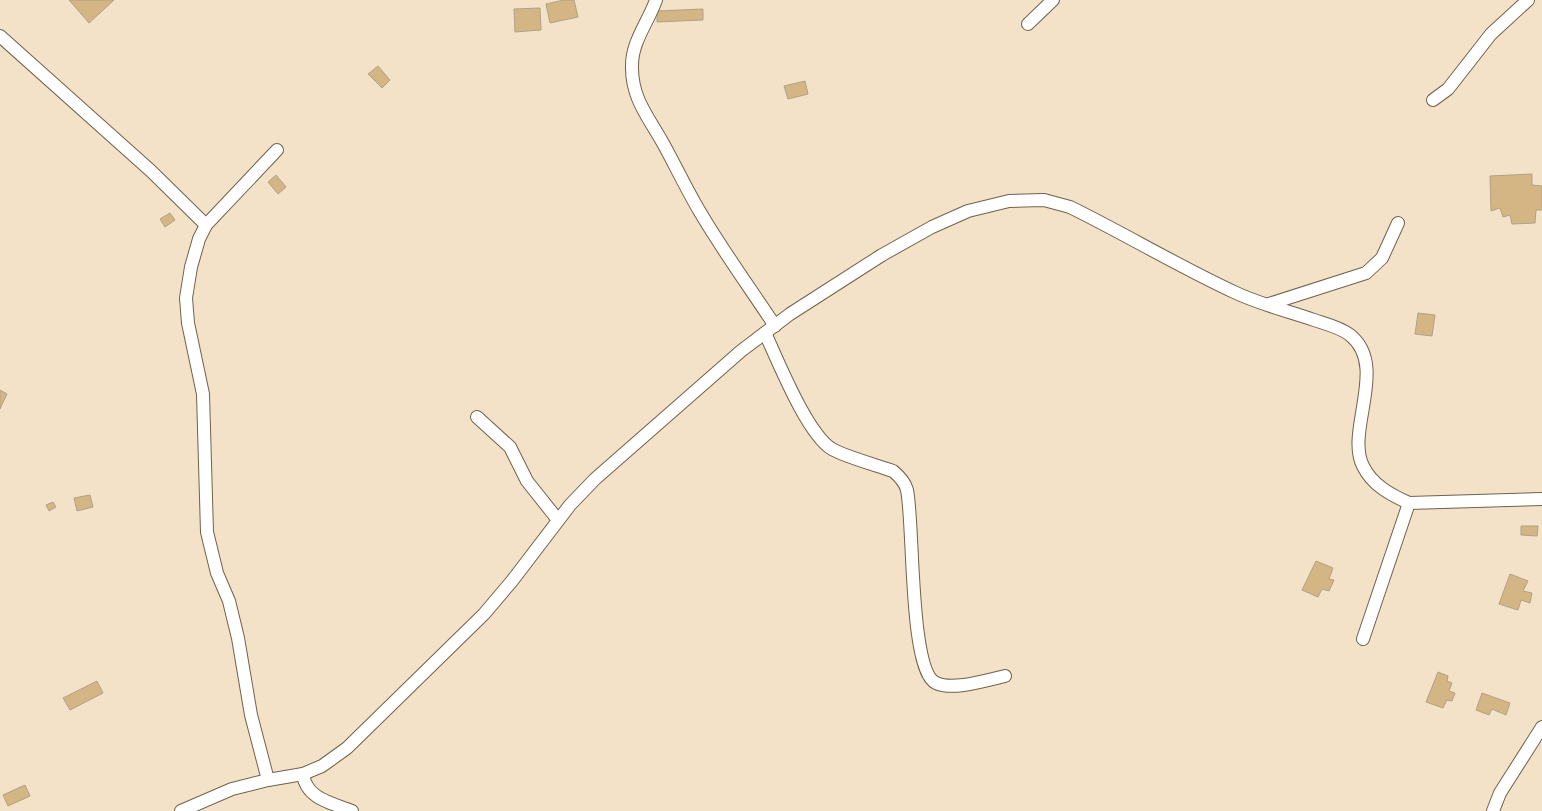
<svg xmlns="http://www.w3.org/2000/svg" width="1542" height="811" font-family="Signika,sans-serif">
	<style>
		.building { fill: #d4b685; stroke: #b0a188 }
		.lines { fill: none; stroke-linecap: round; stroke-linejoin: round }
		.minor-casing { stroke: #70624b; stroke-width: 14 }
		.minor { stroke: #fff; stroke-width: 12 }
	</style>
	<rect width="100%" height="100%" fill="#f3e2c8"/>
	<!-- building -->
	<g class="building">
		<path d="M 69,0 L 114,0 L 89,23 Z"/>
		<path d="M 564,0 L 574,0 L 578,17 L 550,23 L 546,4 Z"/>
		<path d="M 540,8 L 541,30 L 515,32 L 514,9 Z"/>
		<path d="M 703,9 L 703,20 L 657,22 L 657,11 Z"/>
		<path d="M 378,66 L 390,80 L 382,88 L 368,74 Z"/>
		<path d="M 805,81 L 808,94 L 788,99 L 784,86 Z"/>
		<path d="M 1532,174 L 1532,185 L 1542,186 L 1542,210 L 1536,210 L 1535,223 L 1512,224 L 1510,215 L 1503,217 L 1500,208 L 1491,211 L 1490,176 Z"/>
		<path d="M 276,175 L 286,187 L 278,194 L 268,182 Z"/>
		<path d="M 170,213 L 175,220 L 165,227 L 160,219 Z"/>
		<path d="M 1418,313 L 1435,315 L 1432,336 L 1415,334 Z"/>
		<path d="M 0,390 L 7,394 L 0,409 Z"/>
		<path d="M 90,495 L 93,507 L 77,511 L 74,498 Z"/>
		<path d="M 53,502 L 56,507 L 49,511 L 46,505 Z"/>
		<path d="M 1521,526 L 1538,526 L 1537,536 L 1521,535 Z"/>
		<path d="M 1316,561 L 1333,568 L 1329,579 L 1334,580 L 1329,591 L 1322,589 L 1318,597 L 1302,590 Z"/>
		<path d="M 1510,574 L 1528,581 L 1523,591 L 1532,593 L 1530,603 L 1521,600 L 1518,610 L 1499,604 Z"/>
		<path d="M 1438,672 L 1448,676 L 1447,681 L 1452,683 L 1449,691 L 1455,693 L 1452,701 L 1447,700 L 1443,708 L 1426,702 Z"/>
		<path d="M 97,681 L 103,693 L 70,710 L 63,698 Z"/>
		<path d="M 1482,693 L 1510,703 L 1506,715 L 1492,709 L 1489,715 L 1476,710 Z"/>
		<path d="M 25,785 L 30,796 L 8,806 L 3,795 Z"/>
	</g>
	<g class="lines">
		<defs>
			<g id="minor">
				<path d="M 656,0 C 648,23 631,42 632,68 C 632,100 650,119 664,145 C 676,167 687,190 700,212 C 723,251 750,288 775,326"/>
				<path d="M 1028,24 L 1053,0"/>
				<path d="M 0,36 L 151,171 L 206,225"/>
				<path d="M 1433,100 L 1448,89 L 1491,34 L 1528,0"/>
				<path d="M 1269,304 L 1366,273 L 1382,258 L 1398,223"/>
				<path d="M 765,333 C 778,361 807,434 832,449 C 846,457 876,465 893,471 C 899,476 905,482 907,490 C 914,522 909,671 936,683 C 953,691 987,680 1005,676"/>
				<path d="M 477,417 L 510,447 L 527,481 L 558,520"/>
				<path d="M 1363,639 L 1409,503"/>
				<path d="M 303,774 C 306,799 332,803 352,811"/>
				<path d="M 268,780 L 251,715 L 238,638 L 229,601 L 217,573 L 207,532 L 203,394 L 188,323 L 186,298 L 191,267 L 199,239 L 206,225 L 277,150"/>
				<path d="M 181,811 L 232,789 L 268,780 L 303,774 L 322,766 L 347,748 L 484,614 L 512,581 L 570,505 L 595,479 L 741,351 L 790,314 L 882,255 L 932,227 L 968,211 L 1009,201 L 1044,200 L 1070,207 C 1125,234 1178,266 1234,292 C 1259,304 1288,311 1314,320 C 1326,324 1340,327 1350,335 C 1389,366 1345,431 1363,466 C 1372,485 1391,495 1409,503 L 1542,499"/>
				<path d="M 1493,811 L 1500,793 L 1542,727"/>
			</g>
		</defs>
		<!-- minor casing -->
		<use href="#minor" class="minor-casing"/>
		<!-- minor -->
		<use href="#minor" class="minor"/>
	</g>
</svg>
